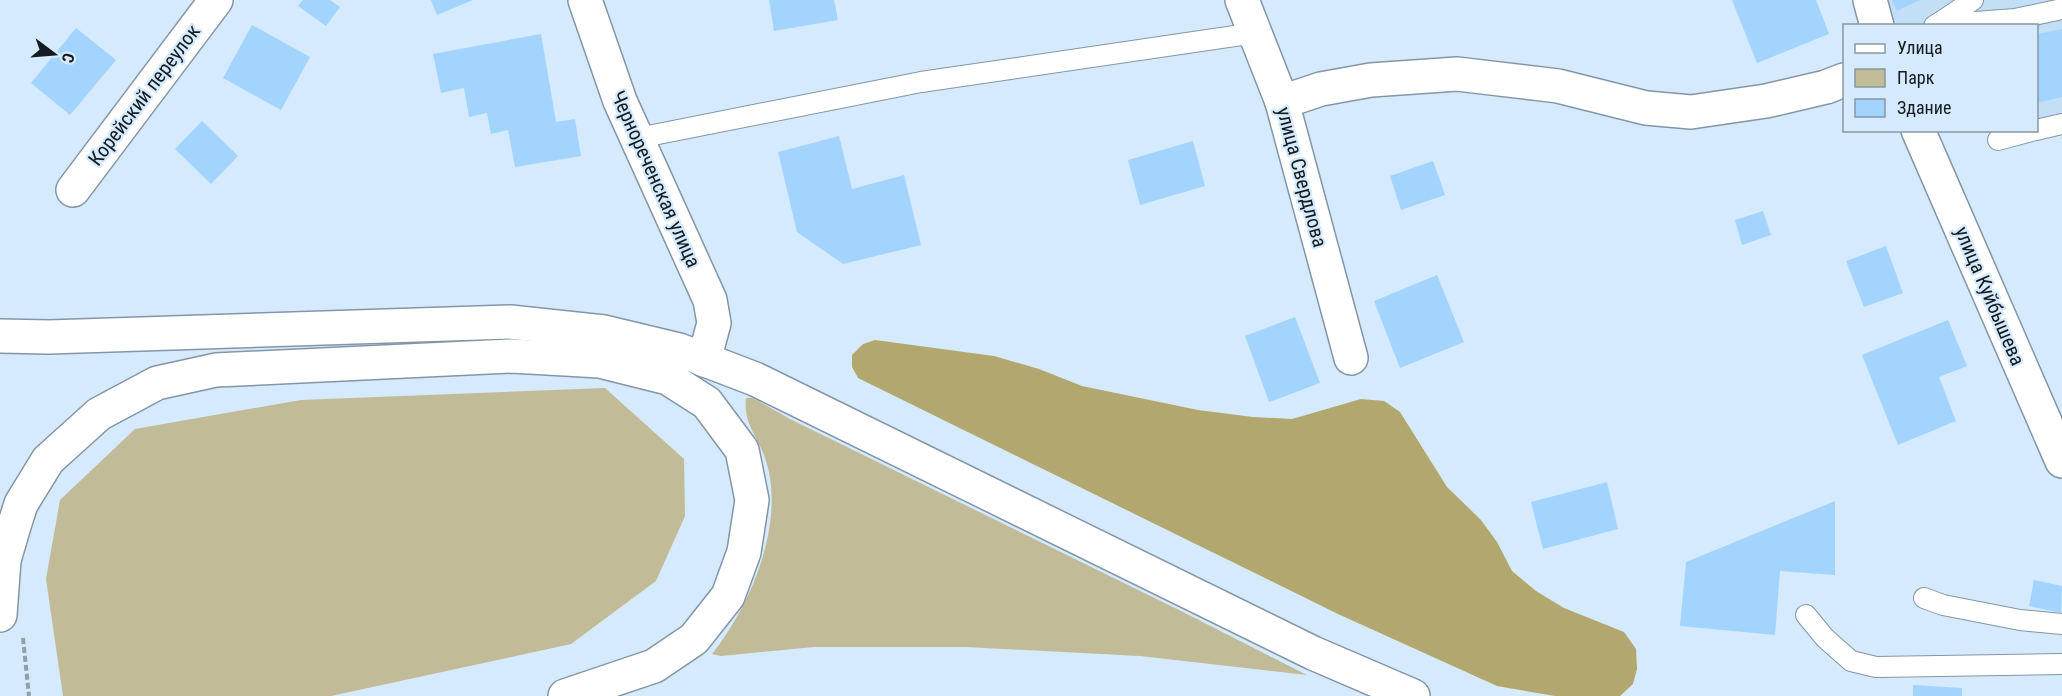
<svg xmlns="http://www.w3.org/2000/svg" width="2062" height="696" font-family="'Roboto Condensed',sans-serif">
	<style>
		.built { fill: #c3dff6 }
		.green { fill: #c1bb98 }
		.forest { fill: #b2a86f }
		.building { fill: #a2d4fd }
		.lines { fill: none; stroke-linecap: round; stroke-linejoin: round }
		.service-casing { stroke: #8396a7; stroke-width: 22 }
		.minor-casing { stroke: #8396a7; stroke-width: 36 }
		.trunk-casing { stroke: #8396a7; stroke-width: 36 }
		.path { stroke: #8f9fad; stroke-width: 4; stroke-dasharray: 6 3; stroke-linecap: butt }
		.service { stroke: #fff; stroke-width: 20 }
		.minor { stroke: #fff; stroke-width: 33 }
		.trunk { stroke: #fff; stroke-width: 33 }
		.labels { text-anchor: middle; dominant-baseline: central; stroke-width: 4.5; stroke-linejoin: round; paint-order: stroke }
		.street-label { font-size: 20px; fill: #131a20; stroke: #d5eafc }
	</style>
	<rect width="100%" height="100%" fill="#d5eafc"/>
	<!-- built -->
	<path class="built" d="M 1881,0 L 2062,0 L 2062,120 L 2037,124 L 2036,26 L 1897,25 Z"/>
	<!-- green -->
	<g class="green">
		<path d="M 605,388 L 684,459 L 685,516 L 656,581 L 571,644 L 331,696 L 63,696 L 46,579 L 60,500 L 135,429 L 301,400 Z"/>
		<path d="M 746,398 L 753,398 L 790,419 L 1181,611 L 1307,675 L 1140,656 L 966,647 L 814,647 L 721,656 L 712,654 C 751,605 787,521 765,458 C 758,436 743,424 746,398 Z"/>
	</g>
	<!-- forest -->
	<path class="forest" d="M 875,340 L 994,356 L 1039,369 L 1082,386 L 1198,410 L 1253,417 L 1292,419 L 1361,399 L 1384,401 L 1400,412 L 1447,487 L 1481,520 L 1497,542 L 1512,571 L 1536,591 L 1564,608 L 1624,632 L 1636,649 L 1637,669 L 1633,684 L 1620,696 L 1555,696 L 1497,686 L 1338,614 L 858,378 L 852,367 L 852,355 L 863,344 Z"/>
	<!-- building -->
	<g class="building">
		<path d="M 303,0 L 330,0 L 340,7 L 326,26 L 298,6 Z"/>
		<path d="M 431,0 L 473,0 L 437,15 Z"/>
		<path d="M 769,0 L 834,0 L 838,20 L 774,31 Z"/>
		<path d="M 1732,0 L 1816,0 L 1829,34 L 1757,63 Z"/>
		<path d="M 1892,0 L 1920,0 L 1897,11 Z"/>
		<path d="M 252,25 L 310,57 L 281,110 L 223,78 Z"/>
		<path d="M 76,28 L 116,60 L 70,115 L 31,83 Z"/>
		<path d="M 2062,29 L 2062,97 L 2037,103 L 2037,34 Z"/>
		<path d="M 541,34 L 556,122 L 575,119 L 581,156 L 515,167 L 508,130 L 491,134 L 487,113 L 469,117 L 464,88 L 441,93 L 433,54 Z"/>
		<path d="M 202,121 L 238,156 L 211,184 L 175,149 Z"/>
		<path d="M 839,136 L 852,189 L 904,175 L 921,245 L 843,264 L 797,232 L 778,152 Z"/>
		<path d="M 1193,141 L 1205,186 L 1140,205 L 1128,160 Z"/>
		<path d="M 1433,161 L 1445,195 L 1401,210 L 1390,176 Z"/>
		<path d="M 1763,211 L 1771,235 L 1742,245 L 1735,220 Z"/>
		<path d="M 1886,246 L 1903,293 L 1864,307 L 1846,261 Z"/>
		<path d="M 1437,275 L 1464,342 L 1400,368 L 1374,301 Z"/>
		<path d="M 1295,317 L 1320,383 L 1269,402 L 1245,336 Z"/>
		<path d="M 1948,320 L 1967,366 L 1939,377 L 1956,421 L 1898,445 L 1862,355 Z"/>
		<path d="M 1607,482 L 1618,529 L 1543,549 L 1531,502 Z"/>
		<path d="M 1835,501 L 1835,575 L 1780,571 L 1775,635 L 1680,626 L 1686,562 Z"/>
		<path d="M 2034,580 L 2062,586 L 2061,613 L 2029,606 Z"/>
		<path d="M 1913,685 L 1962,688 L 1962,696 L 1913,696 Z"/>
	</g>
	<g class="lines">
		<defs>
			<g id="service">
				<path d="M 1942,21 L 1973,0"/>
				<path d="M 1934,26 L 1942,21 L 1975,22 L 2015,19 L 2062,9"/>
				<path d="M 2036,130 L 2062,124"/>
				<path d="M 638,138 L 921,82 L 1255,33"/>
				<path d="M 1998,140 L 2035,130"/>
				<path d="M 1924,598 L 1943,605 L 2020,620 L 2062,624"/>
				<path d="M 1806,615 L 1825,638 L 1851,661 L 1876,667 L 2062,664"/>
			</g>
			<g id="minor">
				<path d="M 585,0 L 620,101 L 710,300 L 714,323 L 704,360"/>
				<path d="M 1242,0 L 1282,102 L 1351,358"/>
				<path d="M 1870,0 L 1877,26"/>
				<path d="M 1282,102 L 1321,89 L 1371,80 L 1457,74 L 1558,86 L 1646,108 L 1691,112 L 1766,101 L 1826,87 L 1844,80"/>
				<path d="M 1918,130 L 2062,461"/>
				<path d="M 73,190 L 216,0"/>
			</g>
			<g id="trunk">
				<path d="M 0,336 L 49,337 L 510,322 L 604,332 L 679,350 L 755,379 L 1313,653 L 1413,696"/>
				<path d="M 0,615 L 4,560 L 14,526 L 21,504 L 48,460 L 99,414 L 157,383 L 216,370 L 512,356 L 600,361 L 668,378 L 707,403 L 742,450 L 752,500 L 744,552 L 728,596 L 694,639 L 654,666 L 565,696"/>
			</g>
		</defs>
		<!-- service casing -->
		<use href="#service" class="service-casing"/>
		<!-- minor casing -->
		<use href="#minor" class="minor-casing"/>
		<!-- trunk casing -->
		<use href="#trunk" class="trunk-casing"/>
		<!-- path -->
		<path class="path" d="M 23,638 L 29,696"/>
		<!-- service -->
		<use href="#service" class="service"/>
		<!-- minor -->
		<use href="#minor" class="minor"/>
		<!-- trunk -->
		<use href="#trunk" class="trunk"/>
	</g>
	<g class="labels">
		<!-- street labels -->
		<g class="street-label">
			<text transform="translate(144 95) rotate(-53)">Корейский переулок</text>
			<text transform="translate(1302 177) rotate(75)">улица Свердлова</text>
			<text transform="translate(656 179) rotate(66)">Чернореченская улица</text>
			<text transform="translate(1990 296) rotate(67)">улица Куйбышева</text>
		</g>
	</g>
	<!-- legend -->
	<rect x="1843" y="24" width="195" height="108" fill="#d5eafc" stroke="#8797a4" stroke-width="1.5"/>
	<rect x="1855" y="44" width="30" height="9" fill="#ffffff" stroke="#8797a4" stroke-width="1.5"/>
	<text x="1897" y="54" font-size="18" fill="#131a20">Улица</text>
	<rect x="1855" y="69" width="30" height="18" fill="#c1bb98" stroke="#8797a4" stroke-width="1.5"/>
	<text x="1897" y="84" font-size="18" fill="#131a20">Парк</text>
	<rect x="1855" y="99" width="30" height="18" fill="#a2d4fd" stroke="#8797a4" stroke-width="1.5"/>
	<text x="1897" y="114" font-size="18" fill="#131a20">Здание</text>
	<!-- north arrow -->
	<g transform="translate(54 54) rotate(106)" stroke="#d5eafc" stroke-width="4.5" paint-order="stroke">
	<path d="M0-4.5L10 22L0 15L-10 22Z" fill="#131a20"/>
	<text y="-9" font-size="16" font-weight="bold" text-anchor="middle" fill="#131a20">С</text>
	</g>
</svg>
